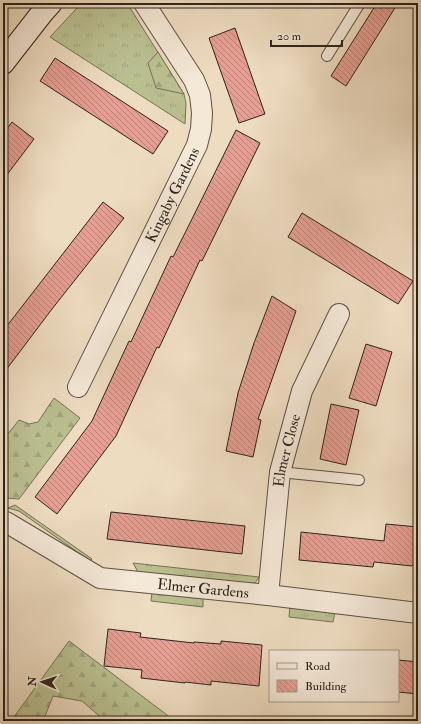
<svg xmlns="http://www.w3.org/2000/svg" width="421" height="724" font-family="'IM FELL Double Pica',serif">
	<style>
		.grass { fill: url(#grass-tufts); stroke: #747256 }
		.forest { fill: url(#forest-firs); stroke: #747256 }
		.building { fill: url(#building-back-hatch); stroke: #2d241b }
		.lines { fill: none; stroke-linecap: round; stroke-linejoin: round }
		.lane-casing { stroke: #5d5244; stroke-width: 12 }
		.street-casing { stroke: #5d5244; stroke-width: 22 }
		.secondary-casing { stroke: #2d241b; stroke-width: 24 }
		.lane { stroke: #f4e8d7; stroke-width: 10 }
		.street { stroke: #f4e8d7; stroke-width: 20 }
		.secondary { stroke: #f4e8d7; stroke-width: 22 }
		.labels { text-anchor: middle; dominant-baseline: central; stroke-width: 3.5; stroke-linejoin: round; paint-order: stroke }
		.street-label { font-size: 15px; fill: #2d241b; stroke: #f4e8d7 }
	</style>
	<defs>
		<pattern id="grass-tufts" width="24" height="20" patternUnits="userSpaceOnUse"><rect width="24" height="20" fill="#bbc091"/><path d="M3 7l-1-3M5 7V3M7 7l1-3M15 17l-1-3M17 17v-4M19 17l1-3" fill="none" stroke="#a1a57c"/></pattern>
		<pattern id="forest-firs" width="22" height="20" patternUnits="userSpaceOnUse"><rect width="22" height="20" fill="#bbc091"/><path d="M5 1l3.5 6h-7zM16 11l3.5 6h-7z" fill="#a1a57c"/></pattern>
		<pattern id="building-back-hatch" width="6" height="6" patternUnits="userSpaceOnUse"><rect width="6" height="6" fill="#e89e92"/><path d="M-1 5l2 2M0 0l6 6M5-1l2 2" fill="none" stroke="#bc8176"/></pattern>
	</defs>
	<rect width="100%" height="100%" fill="#eedcc1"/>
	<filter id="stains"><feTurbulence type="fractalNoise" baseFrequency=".005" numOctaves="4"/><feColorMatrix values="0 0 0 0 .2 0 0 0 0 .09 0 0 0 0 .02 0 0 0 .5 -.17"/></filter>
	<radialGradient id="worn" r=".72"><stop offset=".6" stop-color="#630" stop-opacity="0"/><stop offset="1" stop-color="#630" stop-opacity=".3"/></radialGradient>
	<!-- grass -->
	<g class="grass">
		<path d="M 84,3 L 127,3 L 184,94 L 186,103 L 185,124 L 50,37 L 77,8 Z"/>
		<path d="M 15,505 L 92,559 L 90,561 L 19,511 L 8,508 Z"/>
		<path d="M 133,563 L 259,577 L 255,583 L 245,584 L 138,572 Z"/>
		<path d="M 152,592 L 203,598 L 203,607 L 151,601 Z"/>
		<path d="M 290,606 L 335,612 L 333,622 L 289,617 Z"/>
	</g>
	<!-- forest -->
	<g class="forest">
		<path d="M 158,52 L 184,94 L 156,88 L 148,63 Z"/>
		<path d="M 54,398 L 80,418 L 19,499 L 6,498 L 3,500 L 3,440 L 19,420 L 29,424 L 38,422 Z"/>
		<path d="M 69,641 L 175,721 L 105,721 L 82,701 L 53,696 L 43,721 L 11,721 Z"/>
	</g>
	<!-- building -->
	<g class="building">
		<path d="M 377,3 L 398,3 L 346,86 L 331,76 Z"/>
		<path d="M 235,28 L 265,114 L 239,123 L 209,38 Z"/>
		<path d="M 55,58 L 168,131 L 153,154 L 40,81 Z"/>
		<path d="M 12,122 L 34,139 L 3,180 L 3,134 Z"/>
		<path d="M 236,130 L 260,143 L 202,261 L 200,260 L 159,348 L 157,347 L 116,436 L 57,514 L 35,497 L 92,421 L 129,341 L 131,342 L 171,256 L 173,257 L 187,229 Z"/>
		<path d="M 103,202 L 124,218 L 52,309 L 3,374 L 3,331 Z"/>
		<path d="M 302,213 L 413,281 L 398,304 L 288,237 Z"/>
		<path d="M 272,296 L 296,311 L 258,419 L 261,420 L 253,457 L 226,451 L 238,393 L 254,343 Z"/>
		<path d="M 366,344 L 392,352 L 376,406 L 349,398 Z"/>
		<path d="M 331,404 L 359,410 L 346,465 L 320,459 Z"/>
		<path d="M 111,512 L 245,526 L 242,554 L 107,539 Z"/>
		<path d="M 386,524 L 418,527 L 418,565 L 412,565 L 412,566 L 374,562 L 373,567 L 299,560 L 301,532 L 384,541 Z"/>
		<path d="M 108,629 L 141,633 L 140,637 L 194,643 L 194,642 L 221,644 L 221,641 L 262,645 L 259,686 L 211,681 L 211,685 L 185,682 L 185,683 L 141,678 L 142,670 L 104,666 Z"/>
		<path d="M 398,660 L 418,662 L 418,694 L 398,692 Z"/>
	</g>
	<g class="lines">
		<defs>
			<g id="lane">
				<path d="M 327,56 L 360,3"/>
				<path d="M 280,472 L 359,480"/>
			</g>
			<g id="street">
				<path id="s1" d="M 78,387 L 197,145 L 201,129 L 202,113 L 200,95 L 194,80 L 144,3"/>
				<path id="s2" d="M 3,522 L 6,522 L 100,578 L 268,595 L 418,613"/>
				<path id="s3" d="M 268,595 L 280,472 L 302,391 L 339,314"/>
			</g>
			<path id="secondary" d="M 3,63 L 42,13 L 51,3"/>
		</defs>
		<!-- lane casing -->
		<use href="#lane" class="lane-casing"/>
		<!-- street casing -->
		<use href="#street" class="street-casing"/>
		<!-- secondary casing -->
		<use href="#secondary" class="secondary-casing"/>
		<!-- lane -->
		<use href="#lane" class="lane"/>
		<!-- street -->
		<use href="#street" class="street"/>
		<!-- secondary -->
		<use href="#secondary" class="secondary"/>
	</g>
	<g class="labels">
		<!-- street labels -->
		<g class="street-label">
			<text stroke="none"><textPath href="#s1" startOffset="214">Kingaby Gardens</textPath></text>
			<text stroke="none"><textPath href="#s3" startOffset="146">Elmer Close</textPath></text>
			<text stroke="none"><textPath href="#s2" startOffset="216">Elmer Gardens</textPath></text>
		</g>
	</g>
	<!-- margin -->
	<rect width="421" height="724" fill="none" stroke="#eedcc1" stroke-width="16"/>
	<rect x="4" y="4" width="413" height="716" fill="none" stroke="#2d241b" stroke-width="2"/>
	<rect x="8" y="8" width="405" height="708" fill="none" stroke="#2d241b"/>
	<!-- legend -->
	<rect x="269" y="650" width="130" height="52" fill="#f4e8d7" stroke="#a49a8c"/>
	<rect x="277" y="663" width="20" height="6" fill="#f4e8d7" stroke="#a49a8c"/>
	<text x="305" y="670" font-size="12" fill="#2d241b">Road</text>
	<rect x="277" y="680" width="20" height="12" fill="url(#building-back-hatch)" stroke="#a49a8c"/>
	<text x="305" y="690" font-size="12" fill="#2d241b">Building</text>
	<!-- north arrow -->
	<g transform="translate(42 682) rotate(273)" stroke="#f4e8d7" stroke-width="3" paint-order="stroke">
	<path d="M0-3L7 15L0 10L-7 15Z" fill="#2d241b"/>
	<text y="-6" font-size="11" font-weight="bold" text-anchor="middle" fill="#2d241b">N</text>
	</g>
	<!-- scale -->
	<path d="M271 40v6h71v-6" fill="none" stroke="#2d241b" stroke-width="2"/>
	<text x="277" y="40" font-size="12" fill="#2d241b" stroke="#f4e8d7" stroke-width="3" paint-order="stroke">20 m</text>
	<rect width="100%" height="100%" filter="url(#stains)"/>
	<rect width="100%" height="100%" fill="url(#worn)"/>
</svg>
